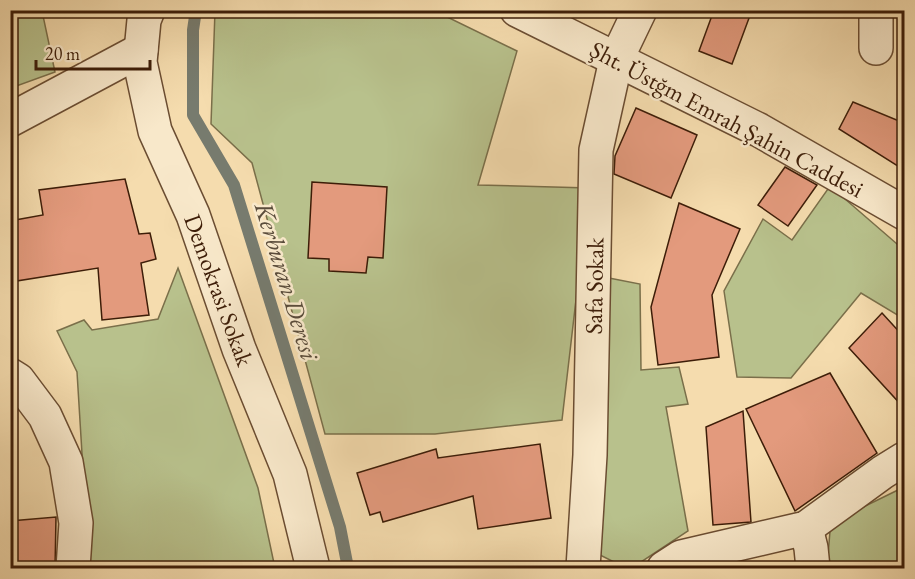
<svg xmlns="http://www.w3.org/2000/svg" width="915" height="579" font-family="'EB Garamond',serif">
	<style>
		.green { fill: #b8c18c; stroke: #7a6f4a; stroke-width: 1.5 }
		.lines { fill: none; stroke-linecap: round; stroke-linejoin: round }
		.stream { stroke: #777b6e; stroke-width: 12 }
		.building { fill: #e39a7d; stroke: #3d1d08; stroke-width: 1.5 }
		.minor-casing { stroke: #6b4d32; stroke-width: 36 }
		.tertiary-casing { stroke: #6b4d32; stroke-width: 36 }
		.minor { stroke: #f8e8ca; stroke-width: 33 }
		.tertiary { stroke: #f8e8ca; stroke-width: 33 }
		.labels { text-anchor: middle; dominant-baseline: central; stroke-width: 5; stroke-linejoin: round; paint-order: stroke }
		.street-label { font-size: 24px; fill: #3d1d08; stroke: #f8e8ca }
		.water-label { font-size: 26px; font-style: italic; fill: #5a4c3b; stroke: #f8e8ca }
	</style>
	<rect width="100%" height="100%" fill="#f5dcae"/>
	<filter id="stains"><feTurbulence type="fractalNoise" baseFrequency=".00333" numOctaves="4"/><feColorMatrix values="0 0 0 0 .2 0 0 0 0 .09 0 0 0 0 .02 0 0 0 .5 -.17"/></filter>
	<radialGradient id="worn" r=".72"><stop offset=".6" stop-color="#630" stop-opacity="0"/><stop offset="1" stop-color="#630" stop-opacity=".3"/></radialGradient>
	<!-- green -->
	<g class="green">
		<path d="M 10,11 L 42,11 L 55,72 L 11,88 Z"/>
		<path d="M 215,11 L 435,11 L 517,51 L 478,185 L 589,188 L 562,420 L 435,434 L 325,434 L 252,163 L 211,124 Z"/>
		<path d="M 830,186 L 904,250 L 904,319 L 861,293 L 791,378 L 737,377 L 724,291 L 763,219 L 792,240 Z"/>
		<path d="M 178,268 L 258,488 L 275,568 L 89,568 L 77,372 L 57,331 L 84,320 L 92,330 L 158,319 Z"/>
		<path d="M 609,278 L 640,284 L 641,370 L 679,367 L 688,404 L 666,407 L 688,531 L 632,568 L 626,568 L 592,551 Z"/>
		<path d="M 900,489 L 904,530 L 904,568 L 827,568 L 830,531 L 849,514 Z"/>
	</g>
	<g class="lines">
		<!-- stream -->
		<path class="stream" d="M 196,10 L 193,30 L 193,115 L 234,185 L 340,527 L 348,568"/>
	</g>
	<!-- building -->
	<g class="building">
		<path d="M 714,10 L 752,10 L 732,64 L 699,51 Z"/>
		<path d="M 853,102 L 904,123 L 904,170 L 839,129 Z"/>
		<path d="M 636,108 L 697,135 L 671,198 L 614,174 L 615,156 Z"/>
		<path d="M 785,167 L 817,185 L 788,226 L 758,205 Z"/>
		<path d="M 125,179 L 139,234 L 150,233 L 156,259 L 141,263 L 149,315 L 102,320 L 98,268 L 10,282 L 10,221 L 43,215 L 39,190 Z"/>
		<path d="M 312,182 L 387,187 L 383,258 L 368,257 L 366,273 L 329,271 L 329,259 L 308,258 Z"/>
		<path d="M 679,203 L 740,229 L 712,295 L 719,357 L 658,365 L 651,307 Z"/>
		<path d="M 882,313 L 904,337 L 904,408 L 849,348 Z"/>
		<path d="M 830,373 L 877,453 L 795,511 L 746,409 Z"/>
		<path d="M 743,411 L 751,522 L 713,525 L 706,427 Z"/>
		<path d="M 540,444 L 551,518 L 478,529 L 473,496 L 383,522 L 380,512 L 370,515 L 357,473 L 436,449 L 438,458 Z"/>
		<path d="M 56,517 L 55,568 L 10,568 L 10,521 Z"/>
	</g>
	<g class="lines">
		<defs>
			<g id="minor">
				<path d="M 148,10 L 144,20 L 140,62 L 155,131 L 193,215 L 239,349 L 290,474 L 313,568"/>
				<path d="M 876,48 L 876,10"/>
				<path d="M 10,120 L 141,50"/>
				<path d="M 10,375 L 18,380 L 45,416 L 66,462 L 76,523 L 73,568"/>
				<path d="M 806,528 L 811,548 L 813,568"/>
				<path d="M 583,568 L 590,455 L 596,150 L 616,60 L 640,10"/>
				<path d="M 664,568 L 681,557 L 806,528 L 883,472 L 904,459"/>
			</g>
			<path id="tertiary" d="M 517,10 L 759,130 L 904,213"/>
		</defs>
		<!-- minor casing -->
		<use href="#minor" class="minor-casing"/>
		<!-- tertiary casing -->
		<use href="#tertiary" class="tertiary-casing"/>
		<!-- minor -->
		<use href="#minor" class="minor"/>
		<!-- tertiary -->
		<use href="#tertiary" class="tertiary"/>
	</g>
	<g class="labels">
		<!-- street labels -->
		<g class="street-label">
			<text transform="translate(727 119) rotate(28)">Şht. Üstğm Emrah Şahin Caddesi</text>
			<text transform="translate(594 286) rotate(-89)">Safa Sokak</text>
			<text transform="translate(219 290) rotate(70)">Demokrasi Sokak</text>
		</g>
		<!-- water labels -->
		<g class="water-label">
			<text transform="translate(287 281) rotate(73)">Kerburan Deresi</text>
		</g>
	</g>
	<!-- margin -->
	<rect width="915" height="579" fill="none" stroke="#f5dcae" stroke-width="36"/>
	<rect x="12" y="12" width="891" height="555" fill="none" stroke="#3d1d08" stroke-width="3"/>
	<rect x="18" y="18" width="879" height="543" fill="none" stroke="#3d1d08" stroke-width="1.5"/>
	<!-- scale -->
	<path d="M36 60v9h114v-9" fill="none" stroke="#3d1d08" stroke-width="3"/>
	<text x="45" y="60" font-size="18" fill="#3d1d08" stroke="#f8e8ca" stroke-width="4.5" paint-order="stroke">20 m</text>
	<rect width="100%" height="100%" filter="url(#stains)"/>
	<rect width="100%" height="100%" fill="url(#worn)"/>
</svg>
